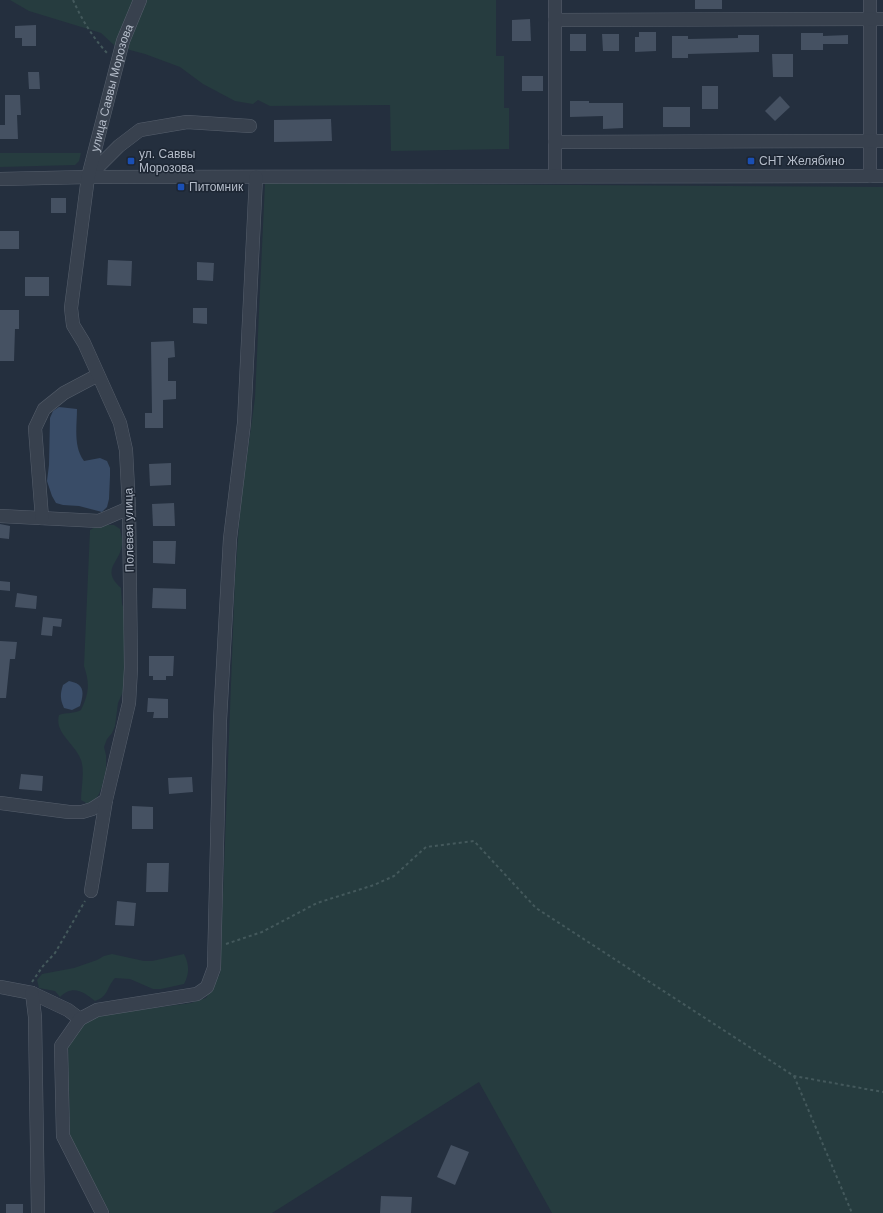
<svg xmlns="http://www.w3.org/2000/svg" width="883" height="1213" font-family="Helvetica,sans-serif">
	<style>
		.green { fill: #263c3f }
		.water { fill: #394c67 }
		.building { fill: #455162 }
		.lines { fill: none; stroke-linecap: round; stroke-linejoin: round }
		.minor-casing { stroke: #565f6c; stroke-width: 14 }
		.path { stroke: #44595c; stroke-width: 2; stroke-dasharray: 3 3; stroke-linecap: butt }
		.minor { stroke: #38414e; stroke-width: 13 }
		.transit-dot { fill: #1a4fb4; stroke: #1d2633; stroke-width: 1.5 }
		.labels { text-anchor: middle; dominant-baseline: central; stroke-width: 3; stroke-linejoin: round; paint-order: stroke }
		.street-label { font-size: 12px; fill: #b4bcc9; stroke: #1d2633 }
		.poi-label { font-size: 12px; fill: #b4bcc9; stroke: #1d2633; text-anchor: start }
	</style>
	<rect width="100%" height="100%" fill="#242f3e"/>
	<!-- green -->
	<g class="green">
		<path d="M 10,0 L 496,0 L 496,56 L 504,56 L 504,108 L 509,108 L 509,149 L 391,151 L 390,105 L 270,106 L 258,100 L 253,104 L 235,101 L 203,84 L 180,67 L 145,54 L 115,46 L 101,33 L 29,11 Z"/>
		<path d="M 0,153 L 81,153 L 79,161 L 75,165 L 0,167 Z"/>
		<path d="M 265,183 L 883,187 L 883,1213 L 552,1213 L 479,1082 L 272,1213 L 110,1213 L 70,1136 L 68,1044 L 82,1023 L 102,1015 L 191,1003 L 206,998 L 220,974 L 235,578 L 241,500 L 255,398 Z"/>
		<path d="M 99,525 L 114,525 L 120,529 C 121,534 123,540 122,545 C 120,563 100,569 121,588 L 122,604 L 125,611 L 125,687 L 118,703 L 115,726 L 112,733 L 107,739 L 104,747 L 106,755 L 106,770 L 102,786 L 99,794 L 95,800 L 88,804 L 81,800 C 81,788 85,772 81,760 C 75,743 54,733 59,715 C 67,712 74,714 81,710 C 89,693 90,684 84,666 L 90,530 Z"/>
		<path d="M 112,954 L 144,961 L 152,961 L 184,954 C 189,964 190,973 184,984 L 161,989 L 153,989 L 130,979 L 115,978 C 106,988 109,996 95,1001 C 84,992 73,984 60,997 L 55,991 L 39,988 L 37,980 L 42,974 L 74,968 L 97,960 L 104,956 Z"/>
	</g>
	<!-- water -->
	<g class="water">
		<path d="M 59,407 L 77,409 C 77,426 73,446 84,461 L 100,458 L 107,461 L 110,468 L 110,476 L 109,499 L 107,507 L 102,512 L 79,506 L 63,505 L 56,503 L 52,496 L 47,481 L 49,465 L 50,418 L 53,411 Z"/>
		<path d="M 69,681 C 85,684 84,693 80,706 L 72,710 L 64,708 C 60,699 60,694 63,685 Z"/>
	</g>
	<!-- building -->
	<g class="building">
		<rect x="695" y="0" width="27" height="9"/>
		<path d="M 530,19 L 531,41 L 512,41 L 512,20 Z"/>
		<path d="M 36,25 L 36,46 L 22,46 L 22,38 L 15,38 L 15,26 Z"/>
		<path d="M 639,32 L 656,32 L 656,51 L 635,52 L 635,37 L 639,37 Z"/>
		<path d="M 801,33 L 823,33 L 823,36 L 848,35 L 848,44 L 823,44 L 823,50 L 801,50 Z"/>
		<rect x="570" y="34" width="16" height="17"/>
		<path d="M 602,34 L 619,34 L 619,51 L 603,51 Z"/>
		<path d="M 738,35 L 759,35 L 759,52 L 688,54 L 688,58 L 672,58 L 672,36 L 688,36 L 688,39 L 738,38 Z"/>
		<path d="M 772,54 L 793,54 L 793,77 L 773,77 Z"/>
		<path d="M 28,72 L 39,72 L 40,89 L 29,89 Z"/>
		<rect x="522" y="76" width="21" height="15"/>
		<rect x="702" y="86" width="16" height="23"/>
		<path d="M 5,95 L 20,95 L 21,115 L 17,115 L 18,139 L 0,139 L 0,125 L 5,125 Z"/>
		<path d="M 780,96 L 790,107 L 775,121 L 765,111 Z"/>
		<path d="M 570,101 L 589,101 L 589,103 L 623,103 L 623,128 L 603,129 L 603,116 L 570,117 Z"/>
		<rect x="663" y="107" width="27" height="20"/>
		<path d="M 331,119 L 332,141 L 274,142 L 274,120 Z"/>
		<rect x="51" y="198" width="15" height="15"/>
		<rect x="0" y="231" width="19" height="18"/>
		<path d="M 108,260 L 132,261 L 131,286 L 107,285 Z"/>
		<path d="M 197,262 L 214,263 L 213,281 L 197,280 Z"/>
		<rect x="25" y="277" width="24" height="19"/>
		<path d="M 193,308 L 207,308 L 207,324 L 193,323 Z"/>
		<path d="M 0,310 L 19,310 L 19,329 L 15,329 L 14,361 L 0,361 Z"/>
		<path d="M 174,341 L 175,357 L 168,358 L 168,381 L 176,381 L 176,399 L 163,400 L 163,428 L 145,428 L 145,413 L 152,413 L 151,342 Z"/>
		<path d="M 171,463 L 171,485 L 150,486 L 149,464 Z"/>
		<path d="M 174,503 L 175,526 L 153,526 L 152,504 Z"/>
		<path d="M 0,524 L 10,526 L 9,539 L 0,538 Z"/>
		<path d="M 153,541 L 176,541 L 175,564 L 153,563 Z"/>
		<path d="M 0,581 L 10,582 L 10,591 L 0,590 Z"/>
		<path d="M 153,588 L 186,589 L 186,609 L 152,608 Z"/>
		<path d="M 17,593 L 37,596 L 36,609 L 15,607 Z"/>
		<path d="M 43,617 L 62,619 L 61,627 L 53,626 L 52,636 L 41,635 Z"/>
		<path d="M 0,641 L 17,642 L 15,659 L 10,659 L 6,698 L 0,698 Z"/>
		<path d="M 149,656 L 174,656 L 173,676 L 166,676 L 166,680 L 153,680 L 153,676 L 149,676 Z"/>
		<path d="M 148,698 L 168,699 L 168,718 L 153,718 L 154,712 L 147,712 Z"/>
		<path d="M 21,774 L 43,776 L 42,791 L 19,789 Z"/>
		<path d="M 192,777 L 193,792 L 169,794 L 168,778 Z"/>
		<path d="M 132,806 L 153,807 L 153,829 L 132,829 Z"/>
		<path d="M 147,863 L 169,863 L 168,892 L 146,892 Z"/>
		<path d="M 117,901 L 136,903 L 134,926 L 115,925 Z"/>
		<path d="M 451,1145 L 469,1152 L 455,1185 L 437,1177 Z"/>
		<path d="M 381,1196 L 412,1197 L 411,1213 L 380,1213 Z"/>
		<rect x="6" y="1204" width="17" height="9"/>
	</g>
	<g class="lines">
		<defs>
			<g id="minor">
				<path d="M 870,0 L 870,176"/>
				<path d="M 555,20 L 883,19"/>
				<path d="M 555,142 L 883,141"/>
				<path d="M 555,176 L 555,0"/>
				<path d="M 88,177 L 119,146 L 140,130 L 187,122 L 250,126"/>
				<path d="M 0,179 L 88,177 L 883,176"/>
				<path d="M 0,516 L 99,521 L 129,508"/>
				<path d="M 42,518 L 35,428 L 44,409 L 64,393 L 98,375"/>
				<path d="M 0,803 L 69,812 L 82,812 L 92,809 L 106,800"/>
				<path id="s1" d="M 91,891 L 106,800 L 129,703 L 131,668 L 129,508 L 126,450 L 120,423 L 84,343 L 73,325 L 71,308 L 88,177 L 123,41 L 140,0"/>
				<path d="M 0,987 L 32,993 L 68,1010 L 80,1019"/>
				<path d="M 32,993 L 35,1017 L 38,1213"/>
				<path d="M 102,1213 L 63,1136 L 61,1046 L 80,1019 L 97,1010 L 197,994 L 207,987 L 214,968 L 220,720 L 230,539 L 244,423 L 256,177"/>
			</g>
		</defs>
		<!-- minor casing -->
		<use href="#minor" class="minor-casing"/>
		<!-- path -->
		<g class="path">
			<path d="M 73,0 C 82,20 93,38 108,54"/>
			<path d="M 226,944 L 262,932 L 317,903 L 374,885 L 394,876 L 426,847 L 474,841 L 536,908 L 794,1076 L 883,1092"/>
			<path d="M 32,982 L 43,966 L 55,953 L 85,901"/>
			<path d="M 794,1076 L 852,1213"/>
		</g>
		<!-- minor -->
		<use href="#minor" class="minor"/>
	</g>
	<!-- markers -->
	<g class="transit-dot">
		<rect x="127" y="157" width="8" height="8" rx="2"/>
		<rect x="747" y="157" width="8" height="8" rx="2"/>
		<rect x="177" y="183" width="8" height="8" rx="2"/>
	</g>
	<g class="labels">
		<!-- street labels -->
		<g class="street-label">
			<text stroke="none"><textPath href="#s1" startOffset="823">улица Саввы Морозова</textPath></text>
			<text transform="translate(129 530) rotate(-91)">Полевая улица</text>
		</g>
		<!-- poi labels -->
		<g class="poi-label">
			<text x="139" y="154">ул. Саввы<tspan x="139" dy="14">Морозова</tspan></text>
			<text x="759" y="161">СНТ Желябино</text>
			<text x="189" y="187">Питомник</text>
		</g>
	</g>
</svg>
